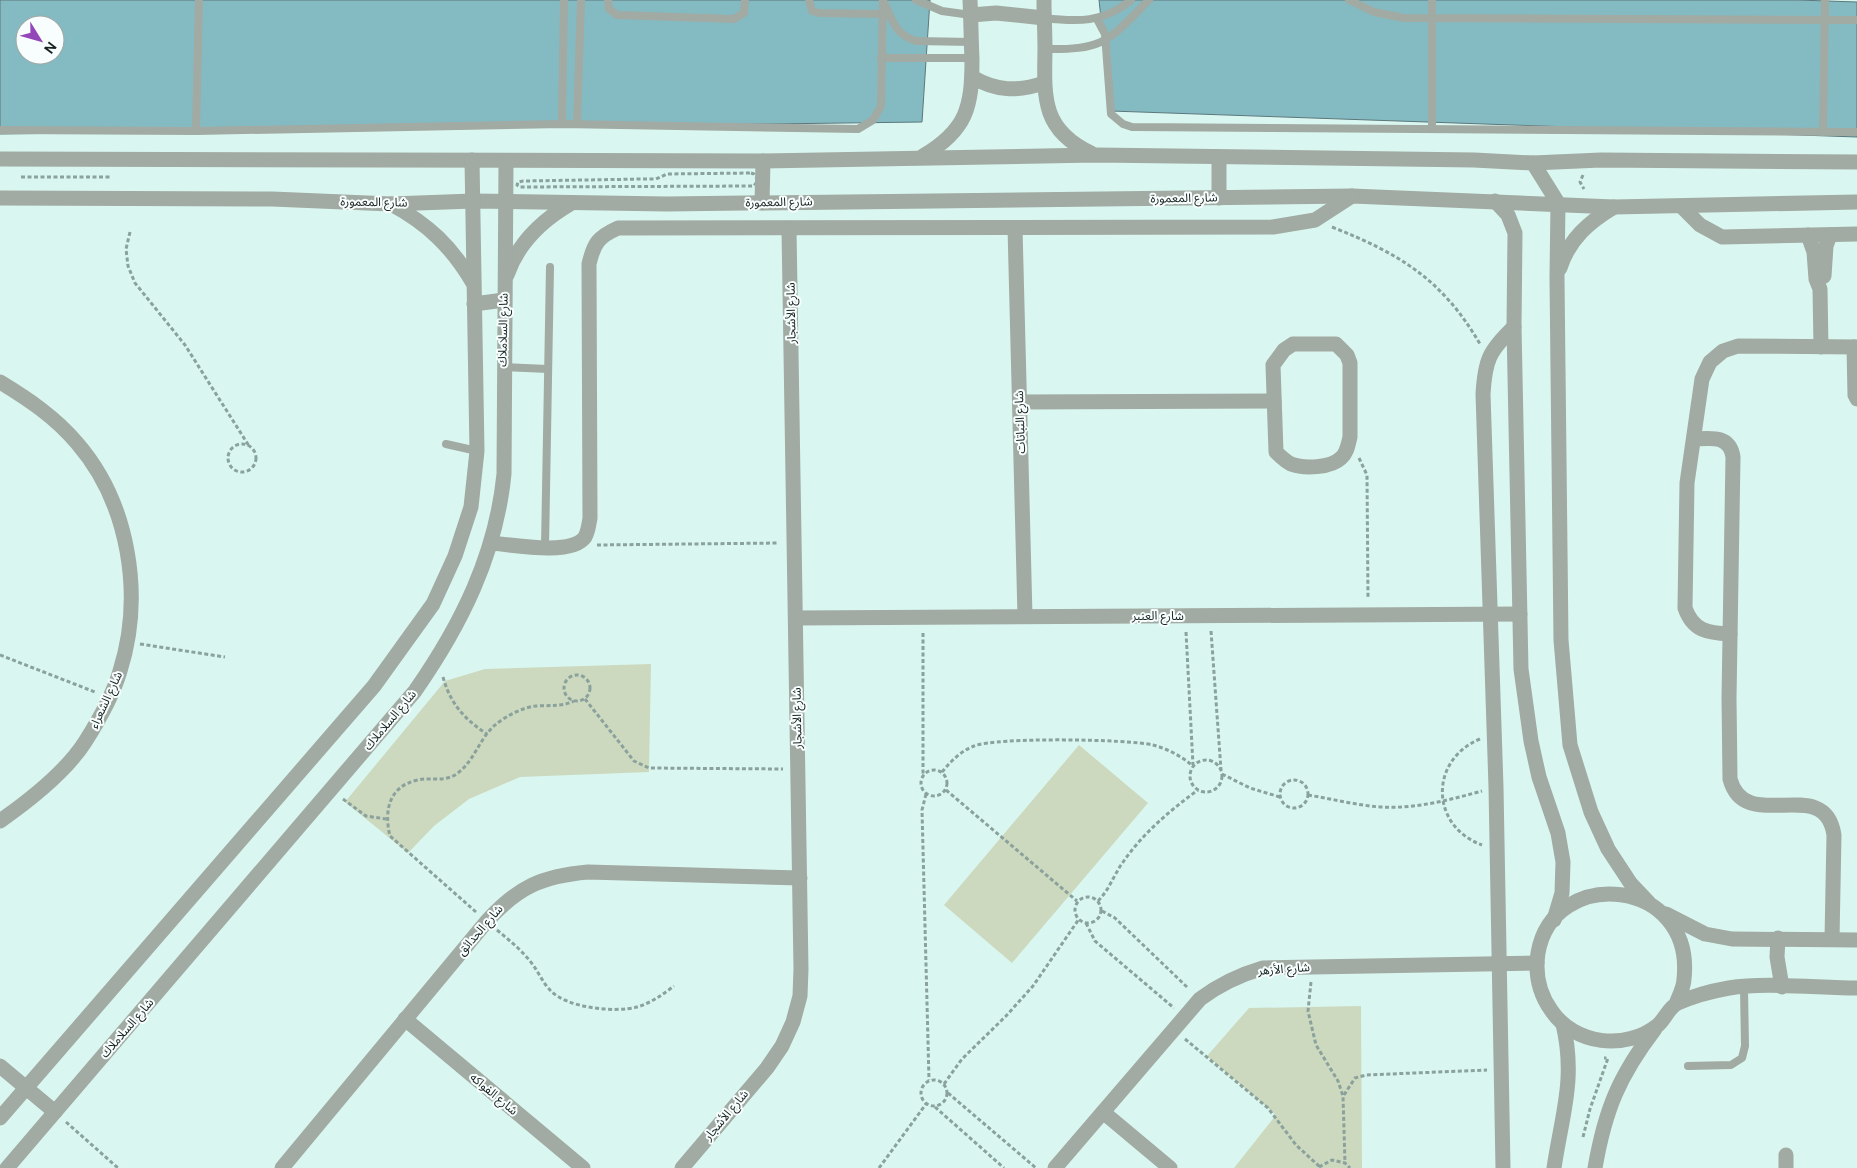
<svg xmlns="http://www.w3.org/2000/svg" width="1857" height="1168" font-family="'DM Sans','Noto Sans Arabic',sans-serif">
	<style>
		.green { fill: #ccd9bf }
		.building { fill: #84bbc3; stroke: #5c777b; fill-rule: evenodd }
		.lines { fill: none; stroke-linecap: round; stroke-linejoin: round }
		.path { stroke: #8aa19c; stroke-width: 3; stroke-dasharray: 4 2.5; stroke-linecap: butt }
		.lane { stroke: #a1aaa3; stroke-width: 8 }
		.street { stroke: #a1aaa3; stroke-width: 15 }
		.labels { text-anchor: middle; dominant-baseline: central; stroke-width: 4; stroke-linejoin: round; paint-order: stroke }
		.street-label { font-size: 12px; fill: #172220; stroke: #f8fefd }
	</style>
	<rect width="100%" height="100%" fill="#d9f7f0"/>
	<!-- green -->
	<g class="green">
		<path d="M 651,664 L 649,772 L 520,777 L 469,799 L 434,826 L 408,853 L 345,802 L 445,681 L 485,669 Z"/>
		<path d="M 1079,745 L 1148,803 L 1012,963 L 944,905 Z"/>
		<path d="M 1361,1006 L 1362,1168 L 1234,1168 L 1276,1115 L 1207,1056 L 1249,1008 Z"/>
	</g>
	<!-- building -->
	<g class="building">
		<path d="M 0,0 L 930,0 L 922,122 L 0,134 ZM 25,25 L 55,25 L 55,55 L 25,55 Z"/>
		<path d="M 1099,0 L 1798,0 L 1857,2 L 1857,137 L 1111,111 Z"/>
	</g>
	<g class="lines">
		<!-- path -->
		<g class="path">
			<path d="M 751,173 L 754,174 L 758,180 L 754,186 L 520,187 L 517,185 L 518,182 L 523,181 L 644,179 L 656,179 L 667,174 Z"/>
			<path d="M 1583,175 L 1580,182 L 1584,189"/>
			<path d="M 21,177 L 110,177"/>
			<path d="M 1332,227 C 1400,254 1442,279 1480,344"/>
			<path d="M 130,232 L 126,249 L 128,266 L 135,283 L 185,345 L 249,446"/>
			<circle cx="242" cy="458" r="14"/>
			<path d="M 1359,458 L 1367,475 L 1368,599"/>
			<path d="M 597,545 L 779,543"/>
			<path d="M 1211,631 L 1221,770"/>
			<path d="M 1186,632 L 1193,765"/>
			<path d="M 923,633 L 923,775"/>
			<path d="M 140,644 L 225,657"/>
			<path d="M 0,655 L 95,692"/>
			<circle cx="577" cy="688" r="13"/>
			<path d="M 443,677 C 450,703 464,719 487,734"/>
			<path d="M 585,699 L 634,761 L 649,768 L 783,769"/>
			<path d="M 1480,739 C 1429,760 1430,826 1482,845"/>
			<circle cx="1206" cy="776" r="16"/>
			<circle cx="934" cy="783" r="13"/>
			<path d="M 942,772 C 951,761 961,751 974,746 C 996,737 1128,739 1153,745 C 1168,749 1181,756 1193,766"/>
			<path d="M 1222,774 L 1250,788 L 1280,797"/>
			<circle cx="1294" cy="794" r="14"/>
			<path d="M 946,790 L 1077,901"/>
			<path d="M 926,794 L 922,810 L 929,1080"/>
			<path d="M 1308,795 C 1332,799 1356,805 1380,807 C 1416,809 1449,800 1482,791"/>
			<path d="M 343,799 L 366,816 L 386,819"/>
			<circle cx="1088" cy="910" r="13"/>
			<path d="M 1098,901 C 1109,890 1113,877 1121,865 C 1141,835 1169,811 1198,790"/>
			<path d="M 1102,911 L 1115,918 L 1188,988"/>
			<path d="M 476,912 L 390,836 C 384,812 388,786 418,780 C 430,777 443,782 455,775 C 474,763 478,740 495,725 C 506,716 523,707 536,706 C 550,705 562,707 574,701"/>
			<path d="M 1086,923 L 1095,941 L 1174,1008"/>
			<path d="M 497,930 C 510,941 523,951 533,965 C 539,973 543,983 550,990 C 566,1008 615,1013 637,1007 C 651,1003 662,995 674,986"/>
			<path d="M 1311,982 L 1308,1011 L 1316,1045 L 1338,1081 L 1343,1096 L 1345,1163"/>
			<path d="M 1185,1039 L 1268,1108 L 1296,1145 L 1320,1167"/>
			<circle cx="934" cy="1093" r="13"/>
			<path d="M 944,1084 L 962,1059 L 1006,1016 L 1033,986 L 1079,919"/>
			<path d="M 948,1093 L 1036,1168"/>
			<path d="M 1344,1095 L 1355,1078 L 1366,1075 L 1487,1070"/>
			<path d="M 935,1107 L 1004,1168"/>
			<path d="M 66,1122 L 118,1168"/>
			<path d="M 1583,1137 L 1590,1109 L 1608,1058 L 1604,1058"/>
			<path d="M 1319,1167 L 1332,1160 L 1345,1163 L 1350,1168"/>
			<path d="M 879,1168 L 926,1104"/>
		</g>
		<!-- lane -->
		<g class="lane">
			<path d="M 608,0 L 609,9 L 617,15 L 734,19 L 744,13 L 745,0"/>
			<path d="M 809,0 L 812,11 L 819,13 L 882,14"/>
			<path d="M 916,0 L 942,11 L 971,15"/>
			<path d="M 1349,0 L 1374,12 L 1404,18 L 1857,20"/>
			<path d="M 885,4 C 893,22 895,34 916,41 L 972,42"/>
			<path d="M 1044,18 C 1077,22 1104,23 1131,0"/>
			<path d="M 1097,19 L 1105,34 L 1111,114 L 1123,124 L 1132,127 L 1857,132"/>
			<path d="M 1045,49 C 1105,50 1108,41 1149,0"/>
			<path d="M 881,58 L 972,58"/>
			<path d="M 562,124 L 564,0"/>
			<path d="M 577,124 L 581,0"/>
			<path d="M 1432,128 L 1432,0"/>
			<path d="M 0,130 L 196,131 L 562,124 L 858,129 L 873,120 L 881,106 L 883,0"/>
			<path d="M 196,131 L 199,0"/>
			<path d="M 1823,132 L 1825,0"/>
			<path d="M 503,367 L 548,369"/>
			<path d="M 446,444 L 477,451"/>
			<path d="M 545,547 L 550,267"/>
			<path d="M 1688,1066 L 1731,1065 L 1742,1058 L 1745,1046 L 1744,988"/>
		</g>
		<!-- street -->
		<g class="street">
			<path d="M 1044,0 C 1044,17 1045,33 1045,50 C 1044,98 1042,130 1091,153"/>
			<path d="M 971,15 L 996,13 L 1044,18"/>
			<path d="M 972,77 C 996,91 1017,92 1044,83"/>
			<path d="M 923,156 C 967,130 972,107 972,59 C 971,39 971,20 970,0"/>
			<path d="M 1219,157 L 1219,198"/>
			<path d="M 0,159 L 763,161 L 1096,155 L 1474,160 L 1533,163 L 1601,160 L 1857,162"/>
			<path d="M 1533,163 L 1558,203 L 1557,278 L 1561,640 L 1570,745 L 1591,812 L 1608,849 L 1631,884 L 1649,903"/>
			<path d="M 0,198 L 272,199 L 391,204 L 473,201 L 667,204 L 1352,196 L 1614,207 L 1857,202"/>
			<path d="M 1495,201 L 1508,215 L 1515,233 L 1514,327 L 1521,669 L 1531,741 L 1539,777 L 1558,833 L 1563,862 L 1562,893 L 1554,920"/>
			<path d="M 762,203 L 763,161"/>
			<path d="M 391,204 C 428,224 452,247 473,283"/>
			<path d="M 1682,207 L 1700,225 L 1722,237 L 1857,234"/>
			<path d="M 1015,228 L 1025,616"/>
			<path d="M 1808,235 L 1814,252 L 1816,279 L 1820,289 L 1821,347"/>
			<path d="M 1560,268 C 1569,239 1589,222 1614,207"/>
			<path d="M 507,275 C 518,243 541,221 570,204"/>
			<path d="M 1824,276 L 1826,246 L 1830,235"/>
			<path d="M 474,304 L 504,300"/>
			<path d="M 1293,344 L 1336,344 L 1347,355 L 1350,363 L 1350,437 C 1348,445 1347,453 1341,458 C 1331,468 1304,469 1291,464 C 1285,461 1281,457 1276,452 L 1273,365 L 1284,350 Z"/>
			<path d="M 1854,347 L 1855,395 L 1857,399"/>
			<path d="M 0,382 C 28,399 55,417 77,443 C 129,503 144,595 120,671 C 113,695 99,720 85,742 C 65,773 30,800 0,821"/>
			<path d="M 1020,402 L 1274,401"/>
			<path d="M 1695,439 C 1711,438 1730,435 1733,457 L 1729,698 L 1730,779 C 1745,836 1825,773 1834,835 L 1832,939"/>
			<path d="M 492,543 C 513,545 572,556 585,537 C 588,532 589,524 590,518 L 589,264 C 594,243 598,237 618,228 L 1273,227 L 1315,220 L 1352,196"/>
			<path d="M 796,618 L 1520,614"/>
			<path d="M 1730,634 C 1708,633 1693,631 1685,608 L 1687,483 L 1702,379 L 1710,362 L 1723,351 L 1738,346 L 1857,347"/>
			<path d="M 1666,914 L 1705,934 L 1732,939 L 1857,940"/>
			<path d="M 1778,938 L 1777,957 L 1782,987"/>
			<path d="M 1676,1004 C 1679,996 1684,987 1684,979 C 1695,877 1553,865 1538,953 C 1535,973 1539,993 1551,1010 C 1574,1045 1626,1051 1658,1025 C 1665,1019 1669,1007 1678,1003 C 1693,996 1712,991 1729,988 C 1764,982 1820,988 1857,988"/>
			<path d="M 405,1019 L 583,1168"/>
			<path d="M 0,1066 L 55,1112"/>
			<path d="M 1103,1112 L 1170,1168"/>
			<path d="M 0,1118 L 374,686 L 433,604 L 455,556 L 471,507 L 477,451 L 472,160"/>
			<path d="M 7,1168 L 415,691 C 461,625 496,555 504,474 L 506,161"/>
			<path d="M 282,1168 L 487,921 C 518,887 542,876 588,872 L 800,878"/>
			<path d="M 682,1168 L 767,1068 L 782,1046 L 793,1022 L 800,996 L 801,969 L 789,229"/>
			<path d="M 1055,1168 L 1200,999 C 1220,984 1239,975 1263,968 L 1537,963"/>
			<path d="M 1503,1168 L 1496,787 L 1483,394 C 1485,360 1489,351 1514,327"/>
			<path d="M 1554,1168 C 1562,1114 1576,1079 1563,1024"/>
			<path d="M 1595,1168 C 1605,1110 1619,1076 1655,1029"/>
			<path d="M 1786,1168 L 1786,1155"/>
		</g>
	</g>
	<g class="labels">
		<!-- street labels -->
		<g class="street-label">
			<text transform="translate(1184 198) rotate(-1)">شارع المعمورة</text>
			<text transform="translate(374 202) rotate(1)">شارع المعمورة</text>
			<text transform="translate(779 202) rotate(-1)">شارع المعمورة</text>
			<text transform="translate(791 313) rotate(-91)">شارع الأشجار</text>
			<text transform="translate(503 330) rotate(-89)">شارع السلاملاك</text>
			<text transform="translate(1020 422) rotate(-92)">شارع النباتات</text>
			<text x="1158" y="616">شارع العنبر</text>
			<text transform="translate(106 700) rotate(-65)">شارع الشعراء</text>
			<text transform="translate(797 718) rotate(-91)">شارع الأشجار</text>
			<text transform="translate(390 720) rotate(-50)">شارع السلاملاك</text>
			<text transform="translate(480 930) rotate(-49)">شارع الحدائق</text>
			<text transform="translate(1284 969) rotate(-4)">شارع الأزهر</text>
			<text transform="translate(127 1028) rotate(-49)">شارع السلاملاك</text>
			<text transform="translate(494 1094) rotate(40)">شارع الفواكه</text>
			<text transform="translate(726 1115) rotate(-50)">شارع الأشجار</text>
		</g>
	</g>
	<!-- north arrow -->
	<g transform="translate(40 40) rotate(127)"><circle r="24" fill="#f8fefd" stroke="#9ea6a5"/>
	<path d="M0-4L9 19L0 12L-9 19Z" fill="#9447b9"/>
	<text y="-8" font-size="14" font-weight="bold" text-anchor="middle" fill="#172220">N</text>
	</g>
</svg>
